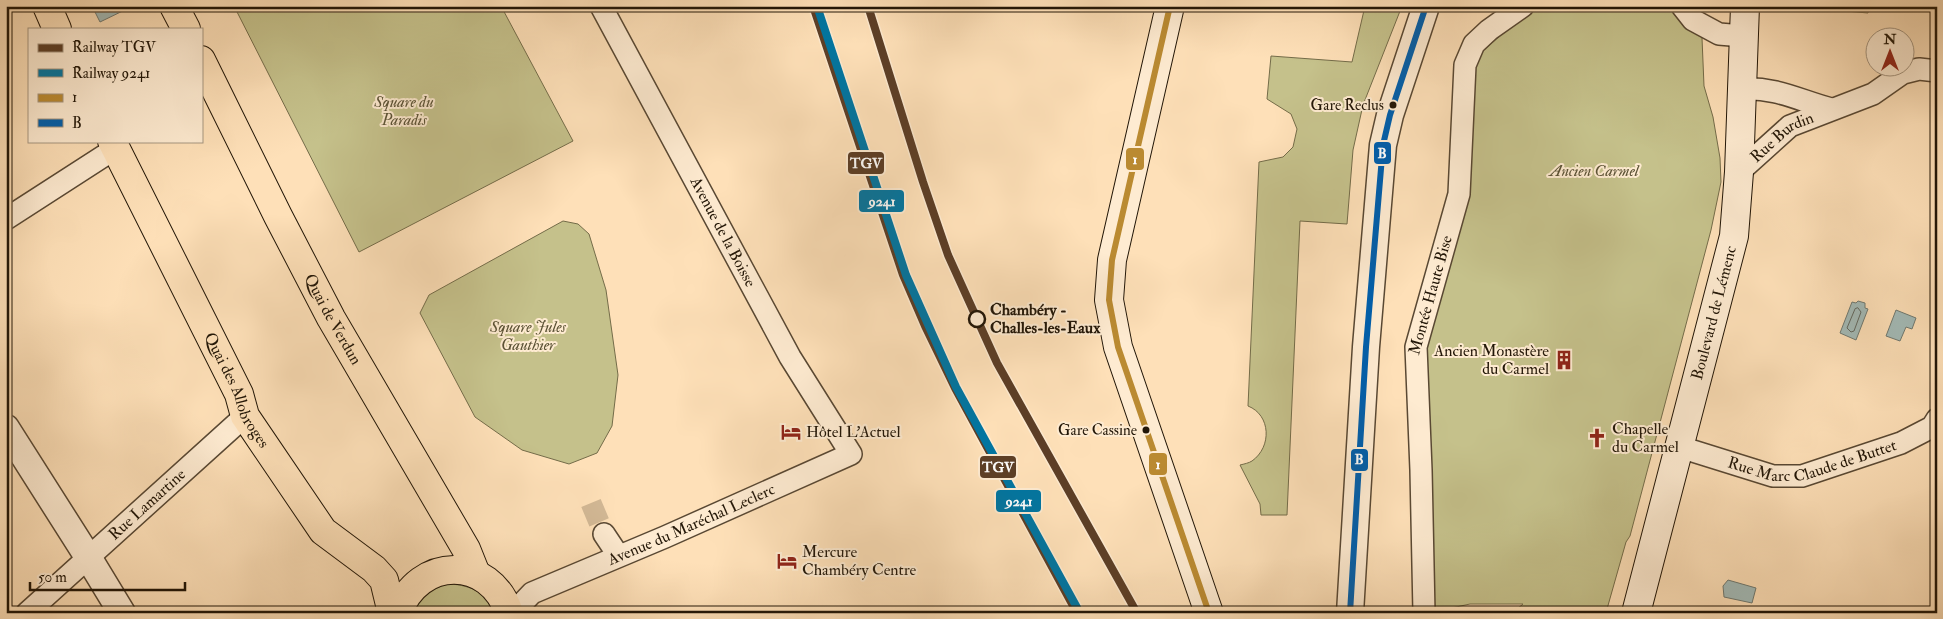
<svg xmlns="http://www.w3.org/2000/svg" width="1943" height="619" font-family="'IM FELL Double Pica',serif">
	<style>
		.green { fill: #c5c18b; stroke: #746c49 }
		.water { fill: #a3bbb8; stroke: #6f7971 }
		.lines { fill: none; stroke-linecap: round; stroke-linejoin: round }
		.shore { stroke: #626860; stroke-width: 1 }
		.minor-tunnel { stroke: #d2b895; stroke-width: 21; stroke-dasharray: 21 11; stroke-linecap: butt }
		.minor-casing { stroke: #594833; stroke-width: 24 }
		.tertiary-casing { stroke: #594833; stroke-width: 29 }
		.secondary-casing { stroke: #221607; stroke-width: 30 }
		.primary-casing { stroke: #221607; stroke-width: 30 }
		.minor { stroke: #feebd1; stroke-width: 21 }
		.tertiary { stroke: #feebd1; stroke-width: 26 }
		.secondary { stroke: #feebd1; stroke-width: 28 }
		.primary { stroke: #fee0b8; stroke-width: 28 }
		.bus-1-casing { stroke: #feebd1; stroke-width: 10 }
		.bus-2-casing { stroke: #feebd1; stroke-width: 10 }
		.bus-1 { stroke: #ba8a31; stroke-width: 6 }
		.bus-2 { stroke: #005eab; stroke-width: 6 }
		.rail-1-casing { stroke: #feebd1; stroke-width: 11 }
		.rail-2-casing { stroke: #feebd1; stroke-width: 11 }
		.rail-1 { stroke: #5c3e26; stroke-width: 8 }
		.rail-2 { stroke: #0075a1; stroke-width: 8 }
		.bus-dot { fill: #221607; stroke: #feebd1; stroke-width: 2 }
		.stop-dot { fill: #feebd1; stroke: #221607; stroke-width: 2.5 }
		.labels { text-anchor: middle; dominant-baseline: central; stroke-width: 4; stroke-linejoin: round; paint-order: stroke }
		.bus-label { font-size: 15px; fill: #221607; stroke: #feebd1; text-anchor: end }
		.park-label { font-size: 16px; font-style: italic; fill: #5b5235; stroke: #feebd1 }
		.street-label { font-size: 16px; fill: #221607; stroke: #feebd1 }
		.stop-label { font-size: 16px; font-weight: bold; fill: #221607; stroke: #feebd1; text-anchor: start }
		.poi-label { font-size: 16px; fill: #221607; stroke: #feebd1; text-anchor: start }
		.line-badge { stroke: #feebd1; stroke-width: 2 }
		.badge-label { font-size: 14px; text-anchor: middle; font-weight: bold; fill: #fff }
	</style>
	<rect width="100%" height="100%" fill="#fee0b8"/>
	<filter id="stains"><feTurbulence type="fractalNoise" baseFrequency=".004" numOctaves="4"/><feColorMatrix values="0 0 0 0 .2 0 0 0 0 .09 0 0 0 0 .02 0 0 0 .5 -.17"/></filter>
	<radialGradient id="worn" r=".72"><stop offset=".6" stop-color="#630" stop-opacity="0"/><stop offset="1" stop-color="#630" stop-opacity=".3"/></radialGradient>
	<!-- green -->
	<g class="green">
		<path d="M 234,6 L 501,6 L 573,141 L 359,252 Z"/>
		<path d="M 1365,6 L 1402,6 L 1363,105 L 1353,150 L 1347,224 L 1300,221 L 1287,515 L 1261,515 L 1260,504 L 1240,465 C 1244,464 1249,463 1252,461 C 1272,447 1271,415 1248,406 L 1259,162 L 1283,157 L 1293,147 L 1297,129 L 1291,114 L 1267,99 L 1271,56 L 1352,62 Z"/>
		<path d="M 1534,6 L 1673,6 L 1702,38 L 1704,86 L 1713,117 L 1720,158 L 1721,182 L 1711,230 L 1630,536 L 1626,542 L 1607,609 L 1604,613 L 1517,613 L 1517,609 L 1523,604 L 1470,604 L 1433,612 L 1424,341 L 1476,57 Z"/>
		<path d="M 1789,6 L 1869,6 L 1868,13 Z"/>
		<path d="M 563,221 L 578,224 L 589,234 L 606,290 L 618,375 L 612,426 L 597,453 L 569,464 L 522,450 L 475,417 L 420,313 L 429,295 Z"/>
		<path d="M 446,584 C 467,584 487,591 495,613 L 409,613 L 421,595 Z"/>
	</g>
	<!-- water -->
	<g class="water">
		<path d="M 92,6 L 133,6 L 100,22 Z"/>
		<path d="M 1858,301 L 1865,303 L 1865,308 L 1868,309 L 1856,340 L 1840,333 L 1852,302 L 1856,303 Z"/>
		<path d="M 1896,310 L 1916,318 L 1912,329 L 1906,327 L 1900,341 L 1886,336 Z"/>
		<path d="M 1728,580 L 1756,588 L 1752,603 L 1724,597 L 1723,586 Z"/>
	</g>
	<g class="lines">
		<!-- shore -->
		<path class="shore" d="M 1858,308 L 1861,312 L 1854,331 L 1851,332 L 1847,328 L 1855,309 Z"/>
		<!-- minor-tunnel -->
		<path class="minor-tunnel" d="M 591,503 L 604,534"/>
		<defs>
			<g id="minor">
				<path d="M 1682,6 L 1693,20 L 1719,34 L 1743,36"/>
				<path d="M 1741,89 C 1776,87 1798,100 1831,109"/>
				<path id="s1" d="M 1739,172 L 1790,126 L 1873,94 L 1903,73 L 1919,69 L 1937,71"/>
				<path d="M 6,219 L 116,148"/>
				<path id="s2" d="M 1680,447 L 1773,476 L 1802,476 L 1901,443 L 1932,427 L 1937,419"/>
				<path d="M 604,534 L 618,555"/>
				<path id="s3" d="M 27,613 L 245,416"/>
				<path id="s4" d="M 513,613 L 532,593 L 665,537 L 851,454 L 790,357 L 601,6"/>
				<path id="s5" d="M 1424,613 L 1421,470 L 1416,347 L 1459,194 L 1465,65 L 1474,44 L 1489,30 L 1523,6"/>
			</g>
			<g id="tertiary">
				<path d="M 6,428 L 88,557 L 122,613"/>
				<path d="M 1350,613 L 1366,347 L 1383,145 L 1390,115 L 1426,6"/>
			</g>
			<g id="secondary">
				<path d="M 1170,6 L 1112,260 L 1109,300 L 1118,347 L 1209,613"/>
				<path id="s6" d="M 1636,613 L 1734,236 L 1739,172 L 1745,6"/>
			</g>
			<g id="primary">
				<path d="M 47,6 L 57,29"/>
				<path d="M 174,6 L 186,29"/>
				<path id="s7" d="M 201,60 L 278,216 L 331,318 L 466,549 L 476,574"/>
				<path id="s8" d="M 112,141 L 239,394 L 245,416 L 323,531 L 374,569 L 384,580 L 392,613"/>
				<path d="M 398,613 C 418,556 490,555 509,613"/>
			</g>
		</defs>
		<!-- minor casing -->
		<use href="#minor" class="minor-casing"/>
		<!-- tertiary casing -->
		<use href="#tertiary" class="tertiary-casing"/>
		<!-- secondary casing -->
		<use href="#secondary" class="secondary-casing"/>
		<!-- primary casing -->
		<use href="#primary" class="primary-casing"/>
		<!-- minor -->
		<use href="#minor" class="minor"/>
		<!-- tertiary -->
		<use href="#tertiary" class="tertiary"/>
		<!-- secondary -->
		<use href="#secondary" class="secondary"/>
		<!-- primary -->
		<use href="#primary" class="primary"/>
		<defs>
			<path id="bus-1" d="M 1170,6 L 1112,260 L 1109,300 L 1118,347 L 1209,613"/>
			<path id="bus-2" d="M 1350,613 L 1366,347 L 1383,145 L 1390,115 L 1426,6"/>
		</defs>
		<!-- bus-1 casing -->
		<use href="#bus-1" class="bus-1-casing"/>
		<!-- bus-2 casing -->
		<use href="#bus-2" class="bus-2-casing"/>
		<!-- bus-1 -->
		<use href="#bus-1" class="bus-1"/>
		<!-- bus-2 -->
		<use href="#bus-2" class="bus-2"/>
		<defs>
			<g id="rail-1">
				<path d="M 813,6 L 903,275 L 925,326 L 955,388 L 1077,613"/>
				<path d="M 868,6 L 923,182 L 948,255 L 997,363 L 1137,613"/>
			</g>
			<path id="rail-2" d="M 818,9 L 906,275 L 956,387 L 1080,613"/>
		</defs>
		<!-- rail-1 casing -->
		<use href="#rail-1" class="rail-1-casing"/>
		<!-- rail-2 casing -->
		<use href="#rail-2" class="rail-2-casing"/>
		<!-- rail-1 -->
		<use href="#rail-1" class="rail-1"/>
		<!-- rail-2 -->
		<use href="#rail-2" class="rail-2"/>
	</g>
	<!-- icons -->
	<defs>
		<symbol id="building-bare" viewBox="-9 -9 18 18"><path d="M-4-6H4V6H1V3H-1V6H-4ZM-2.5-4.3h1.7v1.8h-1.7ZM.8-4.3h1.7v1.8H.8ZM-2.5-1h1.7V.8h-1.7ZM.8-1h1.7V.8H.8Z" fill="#8f2418" stroke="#feebd1" stroke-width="2.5" paint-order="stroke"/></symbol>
		<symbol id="hotel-bare" viewBox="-9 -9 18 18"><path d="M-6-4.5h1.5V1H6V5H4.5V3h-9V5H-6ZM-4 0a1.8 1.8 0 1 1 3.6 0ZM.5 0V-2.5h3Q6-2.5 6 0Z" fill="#8f2418" stroke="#feebd1" stroke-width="2.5" paint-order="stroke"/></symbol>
		<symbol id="church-bare" viewBox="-9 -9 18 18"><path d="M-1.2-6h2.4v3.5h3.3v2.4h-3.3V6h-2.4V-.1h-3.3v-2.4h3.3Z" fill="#8f2418" stroke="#feebd1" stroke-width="2.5" paint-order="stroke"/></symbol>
	</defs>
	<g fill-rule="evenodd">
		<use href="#building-bare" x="1550" y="346" width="28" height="28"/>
		<use href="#hotel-bare" x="777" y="418" width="28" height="28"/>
		<use href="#church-bare" x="1583" y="424" width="28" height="28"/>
		<use href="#hotel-bare" x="773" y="547" width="28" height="28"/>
	</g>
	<!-- markers -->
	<g class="bus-dot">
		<circle cx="1393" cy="105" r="4.5"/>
		<circle cx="1146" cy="430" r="4.5"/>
	</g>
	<circle class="stop-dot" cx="977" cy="319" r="8"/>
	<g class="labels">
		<!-- bus labels -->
		<g class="bus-label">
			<text x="1384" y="105">Gare Reclus</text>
			<text x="1137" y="430">Gare Cassine</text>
		</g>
		<!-- park labels -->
		<g class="park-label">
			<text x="404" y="102">Square du<tspan x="404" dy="18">Paradis</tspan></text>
			<text x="1594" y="171">Ancien Carmel</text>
			<text x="528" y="327">Square Jules<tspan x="528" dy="18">Gauthier</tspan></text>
		</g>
		<!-- street labels -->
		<g class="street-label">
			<text stroke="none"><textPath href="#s1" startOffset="56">Rue Burdin</textPath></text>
			<text transform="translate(723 232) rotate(62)">Avenue de la Boisse</text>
			<text stroke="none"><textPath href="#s5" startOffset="320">Montée Haute Bise</textPath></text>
			<text stroke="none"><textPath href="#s6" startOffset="310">Boulevard de Lémenc</textPath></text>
			<text stroke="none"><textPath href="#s7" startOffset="291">Quai de Verdun</textPath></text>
			<text stroke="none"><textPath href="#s8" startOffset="279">Quai des Allobroges</textPath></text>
			<text stroke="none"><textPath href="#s2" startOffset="138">Rue Marc Claude de Buttet</textPath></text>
			<text stroke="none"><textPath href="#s3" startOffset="162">Rue Lamartine</textPath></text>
			<text stroke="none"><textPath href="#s4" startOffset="201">Avenue du Maréchal Leclerc</textPath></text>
		</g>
		<!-- stop labels -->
		<g class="stop-label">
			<text x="990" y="310">Chambéry -<tspan x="990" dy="18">Challes-les-Eaux</tspan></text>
		</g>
		<!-- poi labels -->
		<g class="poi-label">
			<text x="1549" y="351" text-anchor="end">Ancien Monastère<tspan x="1549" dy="18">du Carmel</tspan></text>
			<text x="1612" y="429">Chapelle<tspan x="1612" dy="18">du Carmel</tspan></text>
			<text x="806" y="432">Hôtel L'Actuel</text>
			<text x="802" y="552">Mercure<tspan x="802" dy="18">Chambéry Centre</tspan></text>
		</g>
	</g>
	<g class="line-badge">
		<rect x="1373" y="141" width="19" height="24" rx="5" fill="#005eab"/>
		<rect x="1125" y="147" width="20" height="24" rx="5" fill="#ba8a31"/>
		<rect x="847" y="151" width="38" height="24" rx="5" fill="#5c3e26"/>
		<rect x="858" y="189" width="47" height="24" rx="5" fill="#0075a1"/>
		<rect x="1350" y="448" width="19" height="24" rx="5" fill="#005eab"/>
		<rect x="1148" y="452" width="20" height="24" rx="5" fill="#ba8a31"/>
		<rect x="979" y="455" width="38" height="24" rx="5" fill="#5c3e26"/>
		<rect x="995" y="489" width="47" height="24" rx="5" fill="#0075a1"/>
	</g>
	<g class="badge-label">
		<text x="1382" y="158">B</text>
		<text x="1135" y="164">1</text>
		<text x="866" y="168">TGV</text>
		<text x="882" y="206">9241</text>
		<text x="1359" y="464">B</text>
		<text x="1158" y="469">1</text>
		<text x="998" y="472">TGV</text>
		<text x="1019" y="506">9241</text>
	</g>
	<!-- margin -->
	<rect width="1943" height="619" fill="none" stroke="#fee0b8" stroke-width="25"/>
	<rect x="8" y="8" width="1928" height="604" fill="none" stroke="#221607" stroke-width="2.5"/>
	<rect x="12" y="12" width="1918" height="594" fill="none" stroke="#221607"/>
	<!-- legend -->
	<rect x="28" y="28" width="175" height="115" fill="#feebd1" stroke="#a69680"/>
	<rect x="38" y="44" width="25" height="8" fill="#5c3e26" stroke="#a69680"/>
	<text x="72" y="52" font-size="15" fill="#221607">Railway TGV</text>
	<rect x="38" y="69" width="25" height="8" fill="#0075a1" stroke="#a69680"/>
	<text x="72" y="78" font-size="15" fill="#221607">Railway 9241</text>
	<rect x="38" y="94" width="25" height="8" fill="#ba8a31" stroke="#a69680"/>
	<text x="72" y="102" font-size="15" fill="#221607">1</text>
	<rect x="38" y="119" width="25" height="8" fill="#005eab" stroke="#a69680"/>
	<text x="72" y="128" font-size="15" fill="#221607">B</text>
	<!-- north arrow -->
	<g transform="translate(1890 52)"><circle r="24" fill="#feebd1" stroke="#a69680"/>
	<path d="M0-4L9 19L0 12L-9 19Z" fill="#8f2418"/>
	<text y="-8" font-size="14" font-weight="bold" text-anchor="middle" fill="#221607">N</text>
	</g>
	<!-- scale -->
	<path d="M30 582v8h155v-8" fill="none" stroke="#221607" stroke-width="2.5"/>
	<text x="38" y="582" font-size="15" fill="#221607" stroke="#feebd1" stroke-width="4" paint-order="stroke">50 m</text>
	<rect width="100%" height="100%" filter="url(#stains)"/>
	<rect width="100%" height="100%" fill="url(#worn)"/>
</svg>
